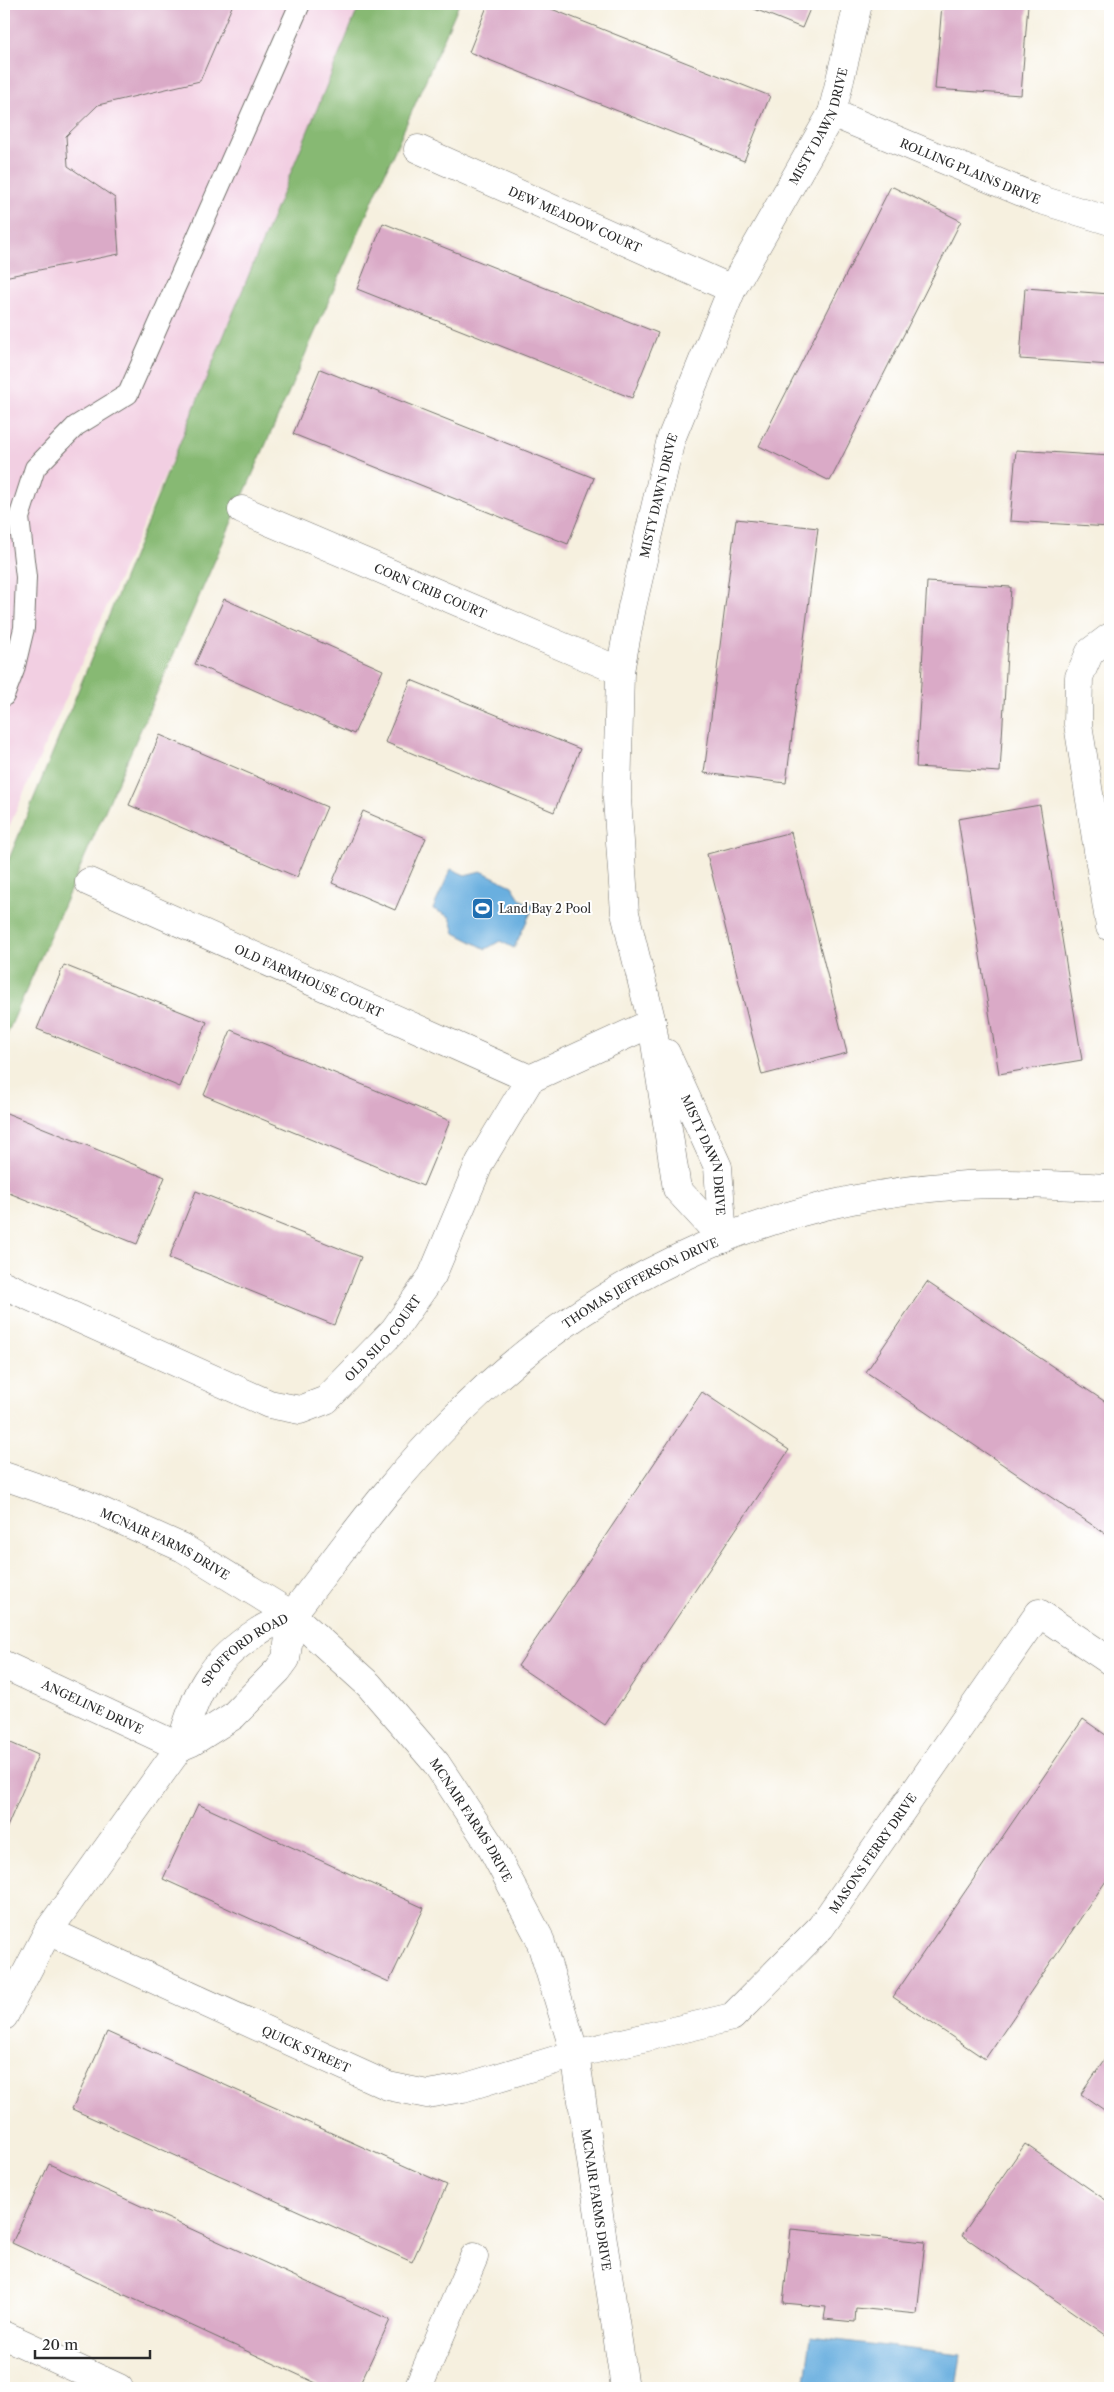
<svg xmlns="http://www.w3.org/2000/svg" width="1114" height="2392" font-family="'Libre Caslon Text',serif">
	<style>
		.built { fill: #f2cfe2 }
		.forest { fill: #87b973; stroke: #59724f }
		.water { fill: #69afdf; stroke: #4a6d85 }
		.building { fill: #daaac7 }
		.lines { fill: none; stroke-linecap: round; stroke-linejoin: round }
		.lane-casing { stroke: #72706a; stroke-width: 22 }
		.street-casing { stroke: #72706a; stroke-width: 29 }
		.lane { stroke: #fff; stroke-width: 20 }
		.street { stroke: #fff; stroke-width: 28 }
		.labels { text-anchor: middle; dominant-baseline: central; stroke-width: 4; stroke-linejoin: round; paint-order: stroke }
		.street-label { font-size: 12px; fill: #2b2b2b; stroke: #fff }
		.poi-label { font-size: 12px; fill: #2b2b2b; stroke: #fff; text-anchor: start }
	</style>
	<rect width="100%" height="100%" fill="#fff"/>
	<filter id="ink" filterUnits="userSpaceOnUse"><feTurbulence type="fractalNoise" baseFrequency=".02" numOctaves="2"/><feDisplacementMap in="SourceGraphic" scale="10" xChannelSelector="R" yChannelSelector="G"/><feConvolveMatrix kernelMatrix="1 2 1 2 8 2 1 2 1" color-interpolation-filters="sRGB"/></filter>
	<filter id="wash" filterUnits="userSpaceOnUse"><feTurbulence type="fractalNoise" baseFrequency=".0096" numOctaves="4" result="noise"/><feDisplacementMap in="SourceGraphic" scale="20" xChannelSelector="R" yChannelSelector="G"/><feGaussianBlur stdDeviation="1.12" result="paint"/><feColorMatrix in="noise" values="0 0 0 0 0 0 0 0 0 0 0 0 0 0 0 0 0 1.4 0 .05"/><feComposite in="paint" operator="in"/></filter>
	<g filter="url(#wash)">
		<rect width="100%" height="100%" fill="#f6f0df"/>
		<!-- built -->
		<path class="built" d="M 4,4 L 374,4 L 4,838 Z"/>
		<!-- forest -->
		<path class="forest" d="M 360,4 L 459,4 L 4,1041 L 4,871 Z"/>
		<!-- water -->
		<g class="water">
			<path d="M 451,869 L 465,875 L 481,871 L 512,886 L 521,900 L 534,906 L 514,948 L 500,941 L 486,949 L 455,933 L 450,917 L 433,909 Z"/>
			<path d="M 811,2337 L 961,2355 L 956,2388 L 804,2388 Z"/>
		</g>
		<g id="blocks">
			<!-- building -->
			<g class="building">
				<path d="M 4,4 L 233,4 L 200,81 L 98,105 L 66,136 L 68,166 L 115,198 L 119,254 L 4,277 Z"/>
				<path d="M 488,4 L 539,4 L 770,96 L 744,161 L 469,52 Z"/>
				<path d="M 742,4 L 812,4 L 802,28 Z"/>
				<path d="M 942,4 L 1028,4 L 1021,95 L 935,89 Z"/>
				<path d="M 891,186 L 961,221 L 830,481 L 759,446 Z"/>
				<path d="M 383,223 L 658,333 L 632,398 L 357,289 Z"/>
				<path d="M 1025,288 L 1110,294 L 1110,365 L 1020,359 Z"/>
				<path d="M 320,369 L 594,478 L 568,544 L 293,434 Z"/>
				<path d="M 1016,450 L 1110,456 L 1110,527 L 1010,521 Z"/>
				<path d="M 736,519 L 818,528 L 786,783 L 704,773 Z"/>
				<path d="M 927,582 L 1011,587 L 1000,772 L 916,767 Z"/>
				<path d="M 224,599 L 383,670 L 354,734 L 195,664 Z"/>
				<path d="M 411,680 L 580,749 L 554,812 L 385,742 Z"/>
				<path d="M 160,735 L 327,807 L 297,877 L 129,805 Z"/>
				<path d="M 1040,805 L 1082,1060 L 999,1074 L 958,819 Z"/>
				<path d="M 363,811 L 426,838 L 395,910 L 332,883 Z"/>
				<path d="M 791,832 L 847,1053 L 762,1075 L 707,854 Z"/>
				<path d="M 64,965 L 207,1022 L 180,1087 L 37,1029 Z"/>
				<path d="M 231,1030 L 450,1121 L 423,1186 L 204,1095 Z"/>
				<path d="M 4,1112 L 165,1177 L 137,1244 L 4,1191 Z"/>
				<path d="M 196,1191 L 361,1257 L 334,1325 L 169,1258 Z"/>
				<path d="M 927,1282 L 1110,1405 L 1110,1537 L 866,1372 Z"/>
				<path d="M 702,1392 L 789,1450 L 605,1725 L 518,1666 Z"/>
				<path d="M 1083,1719 L 1110,1738 L 1110,1875 L 985,2059 L 893,1997 Z"/>
				<path d="M 4,1740 L 38,1755 L 4,1834 Z"/>
				<path d="M 198,1804 L 424,1908 L 389,1982 L 163,1879 Z"/>
				<path d="M 107,2032 L 447,2185 L 412,2262 L 72,2109 Z"/>
				<path d="M 1110,2052 L 1110,2114 L 1081,2094 Z"/>
				<path d="M 1025,2144 L 1110,2203 L 1110,2338 L 962,2235 Z"/>
				<path d="M 49,2164 L 390,2320 L 358,2388 L 327,2388 L 12,2243 Z"/>
				<path d="M 791,2229 L 925,2242 L 917,2314 L 856,2308 L 855,2322 L 824,2319 L 826,2307 L 783,2303 Z"/>
			</g>
		</g>
	</g>
	<g filter="url(#ink)">
		<use href="#blocks" fill-opacity="0" stroke="#72706a" stroke-width="1"/>
		<g class="lines">
			<defs>
				<path id="lane" d="M 4,696 L 14,670 L 24,628 L 26,577 L 19,518 L 35,468 L 76,426 L 128,394 L 300,4"/>
				<g id="street">
					<path id="s1" d="M 832,113 L 1038,199 L 1110,221"/>
					<path id="s2" d="M 418,149 L 732,289"/>
					<path id="s3" d="M 242,510 L 620,671"/>
					<path d="M 1110,637 L 1090,652 L 1079,677 L 1078,724 L 1110,927"/>
					<path id="s4" d="M 89,882 L 530,1079"/>
					<path id="s5" d="M 666,1053 L 718,1167 L 723,1239"/>
					<path id="s6" d="M 723,1239 L 677,1189 L 652,1023 L 625,913 L 617,799 L 620,671 L 632,607 L 671,439 L 732,289 L 832,113 L 858,4"/>
					<path id="s7" d="M 4,1285 L 269,1404 L 300,1410 L 326,1400 L 394,1330 L 432,1276 L 480,1162 L 530,1079 L 652,1023"/>
					<path id="s8" d="M 4,1476 L 85,1504 L 183,1548 L 292,1615 L 369,1685 L 436,1763 L 490,1845 L 539,1937 L 575,2054 L 625,2388"/>
					<path id="s9" d="M 4,1665 L 180,1747"/>
					<path d="M 180,1747 L 192,1742 L 233,1716 L 278,1670 L 286,1659 L 292,1615"/>
					<path id="s10" d="M 48,1931 L 388,2086 L 427,2094 L 463,2088 L 575,2054 L 732,2017 L 821,1927 L 1039,1613 L 1110,1661"/>
					<path id="s11" d="M 4,2016 L 48,1931 L 180,1747 C 195,1693 209,1662 259,1631 C 272,1622 288,1620 298,1607 C 346,1545 393,1479 449,1423 C 584,1284 760,1200 953,1186 C 1006,1182 1058,1185 1110,1188"/>
					<path d="M 4,2335 L 119,2388"/>
					<path d="M 418,2388 L 474,2257"/>
				</g>
			</defs>
			<!-- lane casing -->
			<use href="#lane" class="lane-casing"/>
			<!-- street casing -->
			<use href="#street" class="street-casing"/>
			<!-- lane -->
			<use href="#lane" class="lane"/>
			<!-- street -->
			<use href="#street" class="street"/>
		</g>
	</g>
	<!-- icons -->
	<defs>
		<symbol id="stadium-square" viewBox="-11 -11 22 22"><rect x="-9" y="-9" width="18" height="18" rx="4" fill="#1f6fb2" stroke="#fff"/><path d="M0-5a6.5 5 0 1 0 0 10a6.5 5 0 1 0 0-10ZM-3.5-1.8h7v3.6h-7Z" fill="#fff"/></symbol>
	</defs>
	<g fill-rule="evenodd">
		<use href="#stadium-square" x="470" y="896" width="25" height="25"/>
	</g>
	<g class="labels">
		<!-- street labels -->
		<g class="street-label">
			<text stroke="none"><textPath href="#s6" startOffset="1176">MISTY DAWN DRIVE</textPath></text>
			<text stroke="none"><textPath href="#s1" startOffset="150">ROLLING PLAINS DRIVE</textPath></text>
			<text stroke="none"><textPath href="#s2" startOffset="172">DEW MEADOW COURT</textPath></text>
			<text stroke="none"><textPath href="#s6" startOffset="771">MISTY DAWN DRIVE</textPath></text>
			<text stroke="none"><textPath href="#s3" startOffset="205">CORN CRIB COURT</textPath></text>
			<text stroke="none"><textPath href="#s4" startOffset="241">OLD FARMHOUSE COURT</textPath></text>
			<text stroke="none"><textPath href="#s5" startOffset="110">MISTY DAWN DRIVE</textPath></text>
			<text stroke="none"><textPath href="#s11" startOffset="990">THOMAS JEFFERSON DRIVE</textPath></text>
			<text stroke="none"><textPath href="#s7" startOffset="434">OLD SILO COURT</textPath></text>
			<text stroke="none"><textPath href="#s8" startOffset="175">MCNAIR FARMS DRIVE</textPath></text>
			<text stroke="none"><textPath href="#s11" startOffset="444">SPOFFORD ROAD</textPath></text>
			<text stroke="none"><textPath href="#s9" startOffset="98">ANGELINE DRIVE</textPath></text>
			<text stroke="none"><textPath href="#s8" startOffset="595">MCNAIR FARMS DRIVE</textPath></text>
			<text stroke="none"><textPath href="#s10" startOffset="945">MASONS FERRY DRIVE</textPath></text>
			<text stroke="none"><textPath href="#s10" startOffset="284">QUICK STREET</textPath></text>
			<text stroke="none"><textPath href="#s8" startOffset="1000">MCNAIR FARMS DRIVE</textPath></text>
		</g>
		<!-- poi labels -->
		<g class="poi-label">
			<text x="499" y="908">Land Bay 2 Pool</text>
		</g>
	</g>
	<!-- margin -->
	<rect width="1114" height="2392" fill="none" stroke="#fff" stroke-width="20"/>
	<!-- scale -->
	<path d="M35 2350v8h115v-8" fill="none" stroke="#2b2b2b" stroke-width="2.5"/>
	<text x="42" y="2350" font-size="15" fill="#2b2b2b" stroke="#ffffff" stroke-width="4" paint-order="stroke">20 m</text>
</svg>
